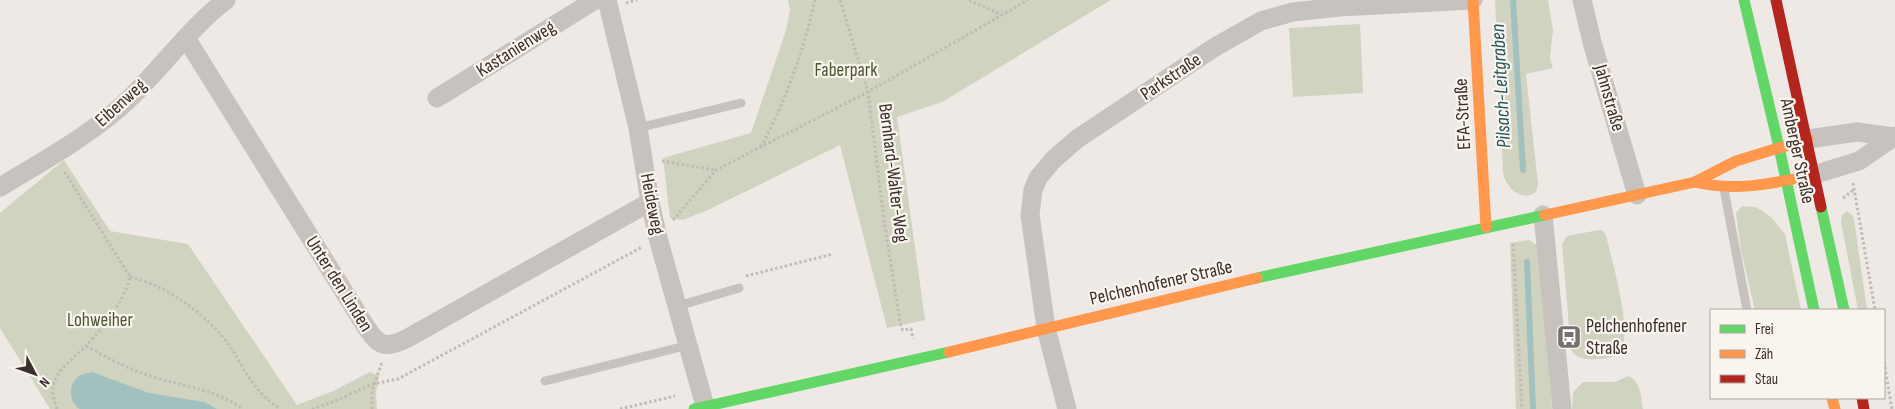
<svg xmlns="http://www.w3.org/2000/svg" width="1895" height="409" font-family="'Sofia Sans Condensed',sans-serif">
	<style>
		.green { fill: #d0d3c0 }
		.water { fill: #a2c0be }
		.lines { fill: none; stroke-linecap: round; stroke-linejoin: round }
		.stream { stroke: #a2c0be; stroke-width: 6 }
		.path { stroke: #c1bab6; stroke-width: 3; stroke-dasharray: 2.5 2.5; stroke-linecap: butt }
		.lane { stroke: #c8c2be; stroke-width: 9 }
		.street { stroke: #c8c2be; stroke-width: 19 }
		.fast { stroke: #63d668; stroke-width: 11 }
		.slow { stroke: #ff974d; stroke-width: 11 }
		.jam { stroke: #b3261e; stroke-width: 11 }
		.labels { text-anchor: middle; dominant-baseline: central; stroke-width: 4.5; stroke-linejoin: round; paint-order: stroke }
		.street-label { font-size: 19px; fill: #392f2c; stroke: #faf4ee }
		.park-label { font-size: 19px; fill: #4a5631; stroke: #faf4ee }
		.poi-label { font-size: 19px; fill: #392f2c; stroke: #faf4ee; text-anchor: start }
		.water-label { font-size: 20px; font-style: italic; fill: #235858; stroke: #faf4ee }
	</style>
	<rect width="100%" height="100%" fill="#eee9e5"/>
	<!-- green -->
	<g class="green">
		<path d="M 788,0 L 1111,0 L 942,102 L 897,117 L 925,320 L 887,328 L 840,145 L 710,209 L 683,220 L 670,218 L 663,158 L 751,133 L 786,30 L 790,10 Z"/>
		<path d="M 1495,0 L 1548,0 L 1553,30 L 1550,58 L 1553,68 L 1526,74 L 1538,184 L 1536,192 C 1522,203 1505,187 1503,172 Z"/>
		<path d="M 1360,24 L 1363,93 L 1293,97 L 1289,28 Z"/>
		<path d="M 64,160 L 110,231 L 188,244 L 297,405 L 333,391 L 370,372 L 379,376 L 376,393 L 377,409 L 50,409 L 0,328 L 0,213 Z"/>
		<path d="M 1742,206 L 1755,207 L 1763,211 L 1772,218 L 1785,234 L 1801,310 L 1755,310 L 1741,251 L 1736,213 Z"/>
		<path d="M 1847,211 L 1852,215 L 1854,219 L 1867,310 L 1858,310 L 1841,222 L 1842,215 Z"/>
		<path d="M 1599,230 L 1602,230 L 1606,235 C 1611,258 1637,343 1617,356 C 1604,359 1579,364 1571,350 L 1562,244 L 1567,236 Z"/>
		<path d="M 1529,240 L 1538,246 L 1541,268 L 1552,409 L 1516,409 L 1510,243 Z"/>
		<path d="M 1628,376 C 1641,381 1641,397 1643,409 L 1572,409 L 1573,392 L 1583,382 L 1615,382 Z"/>
	</g>
	<!-- water -->
	<path class="water" d="M 92,372 L 149,393 L 204,402 L 217,409 L 80,409 C 68,402 67,382 81,375 C 84,373 89,373 92,372 Z"/>
	<g class="lines">
		<!-- stream -->
		<g class="stream">
			<path d="M 1513,0 L 1523,170"/>
			<path d="M 1527,262 L 1533,409"/>
		</g>
		<!-- path -->
		<g class="path">
			<path d="M 840,0 L 868,92 L 884,220 L 901,328 L 903,330 L 911,329 L 913,339"/>
			<path d="M 969,0 L 1002,15 L 1028,0"/>
			<path d="M 626,3 L 637,0"/>
			<path d="M 761,147 C 785,102 804,50 815,0"/>
			<path d="M 662,161 L 715,170"/>
			<path d="M 1853,183 L 1875,310"/>
			<path d="M 1843,198 L 1855,189"/>
			<path d="M 673,220 L 716,170 L 868,92 L 1002,15"/>
			<path d="M 1513,244 L 1522,409"/>
			<path d="M 746,276 L 833,254"/>
			<path d="M 130,277 C 167,285 208,316 230,346 C 239,360 246,376 257,388 C 263,396 272,403 280,409"/>
			<path d="M 86,346 C 110,359 134,372 160,379 C 190,387 217,391 243,409"/>
			<path d="M 1884,362 L 1892,409"/>
			<path d="M 57,409 C 54,400 51,392 54,383 C 59,368 74,358 84,348 C 102,329 124,302 130,277 L 64,171"/>
			<path d="M 312,409 L 330,403 L 373,384 L 398,379 L 642,247"/>
			<path d="M 372,409 L 372,391 L 382,362"/>
			<path d="M 620,409 L 675,396"/>
		</g>
		<!-- lane -->
		<g class="lane">
			<path d="M 638,128 L 741,103"/>
			<path d="M 1724,189 L 1747,310"/>
			<path d="M 678,306 L 739,288"/>
			<path d="M 545,381 L 689,345"/>
		</g>
		<!-- street -->
		<g class="street">
			<path d="M 607,0 L 638,128 L 650,202 L 658,238 L 705,406"/>
			<path d="M 1582,0 L 1592,42 L 1637,195"/>
			<path d="M 186,38 L 366,327 C 379,346 385,349 406,339 L 650,202"/>
			<path d="M 437,98 L 595,0"/>
			<path d="M 1808,139 L 1857,132 L 1895,137"/>
			<path d="M 1816,174 L 1859,161 L 1895,136"/>
			<path d="M 0,187 C 38,164 78,142 112,114 C 154,80 183,33 226,0"/>
			<path d="M 1543,215 L 1562,409"/>
			<path d="M 1067,409 L 1046,328 L 1030,215 L 1033,190 L 1038,178 L 1053,160 L 1077,139 L 1215,47 L 1261,21 L 1293,12 L 1339,7 L 1473,0"/>
		</g>
		<!-- fast -->
		<g class="fast">
			<path d="M 1744,0 L 1779,147 L 1814,310"/>
			<path d="M 1821,207 L 1844,310"/>
			<path d="M 1257,278 L 1545,215"/>
			<path d="M 694,409 L 949,352"/>
		</g>
		<!-- slow -->
		<g class="slow">
			<path d="M 1473,0 L 1486,227"/>
			<path d="M 1695,182 C 1731,191 1767,185 1803,177"/>
			<path d="M 1545,215 L 1695,182 L 1736,161 L 1808,139"/>
			<path d="M 949,352 L 1257,278"/>
			<path d="M 1832,398 L 1835,409"/>
		</g>
		<!-- jam -->
		<g class="jam">
			<path d="M 1776,0 L 1821,207"/>
			<path d="M 1862,398 L 1864,409"/>
		</g>
	</g>
	<!-- icons -->
	<defs>
		<symbol id="bus-square" viewBox="-11 -11 22 22"><rect x="-9" y="-9" width="18" height="18" rx="4" fill="#78706d" stroke="#faf4ee"/><path d="M-5-6H5V4H4V6H2V4H-2V6H-4V4H-5ZM-3.5-4V0h7V-4ZM-3.5 1.2v1.5H-2V1.2ZM2 1.2v1.5H3.5V1.2Z" fill="#fff"/></symbol>
	</defs>
	<g fill-rule="evenodd">
		<use href="#bus-square" x="1555" y="323" width="28" height="28"/>
	</g>
	<g class="labels">
		<!-- street labels -->
		<g class="street-label">
			<text transform="translate(516 49) rotate(-32)">Kastanienweg</text>
			<text transform="translate(1171 77) rotate(-34)">Parkstraße</text>
			<text transform="translate(1609 98) rotate(74)">Jahnstraße</text>
			<text transform="translate(121 103) rotate(-42)">Eibenweg</text>
			<text transform="translate(1463 114) rotate(-93)">EFA-Straße</text>
			<text transform="translate(1797 151) rotate(78)">Amberger Straße</text>
			<text transform="translate(893 173) rotate(83)">Bernhard-Walter-Weg</text>
			<text transform="translate(652 204) rotate(79)">Heideweg</text>
			<text transform="translate(1161 283) rotate(-13)">Pelchenhofener Straße</text>
			<text transform="translate(339 284) rotate(58)">Unter den Linden</text>
		</g>
		<!-- park labels -->
		<g class="park-label">
			<text x="846" y="70">Faberpark</text>
			<text x="100" y="320">Lohweiher</text>
		</g>
		<!-- poi labels -->
		<g class="poi-label">
			<text x="1586" y="326">Pelchenhofener<tspan x="1586" dy="22">Straße</tspan></text>
		</g>
		<!-- water labels -->
		<g class="water-label">
			<text transform="translate(1501 86) rotate(-93)">Pilsach-Leitgraben</text>
		</g>
	</g>
	<!-- legend -->
	<rect x="1710" y="309" width="175" height="90" fill="#faf4ee" stroke="#ada5a0"/>
	<rect x="1720" y="325" width="25" height="8" fill="#63d668" stroke="#ada5a0"/>
	<text x="1755" y="334" font-size="15" fill="#392f2c">Frei</text>
	<rect x="1720" y="350" width="25" height="8" fill="#ff974d" stroke="#ada5a0"/>
	<text x="1755" y="359" font-size="15" fill="#392f2c">Zäh</text>
	<rect x="1720" y="375" width="25" height="8" fill="#b3261e" stroke="#ada5a0"/>
	<text x="1755" y="384" font-size="15" fill="#392f2c">Stau</text>
	<!-- north arrow -->
	<g transform="translate(35 374) rotate(131)" stroke="#faf4ee" stroke-width="4" paint-order="stroke">
	<path d="M0-4L9 19L0 12L-9 19Z" fill="#392f2c"/>
	<text y="-8" font-size="14" font-weight="bold" text-anchor="middle" fill="#392f2c">N</text>
	</g>
</svg>
